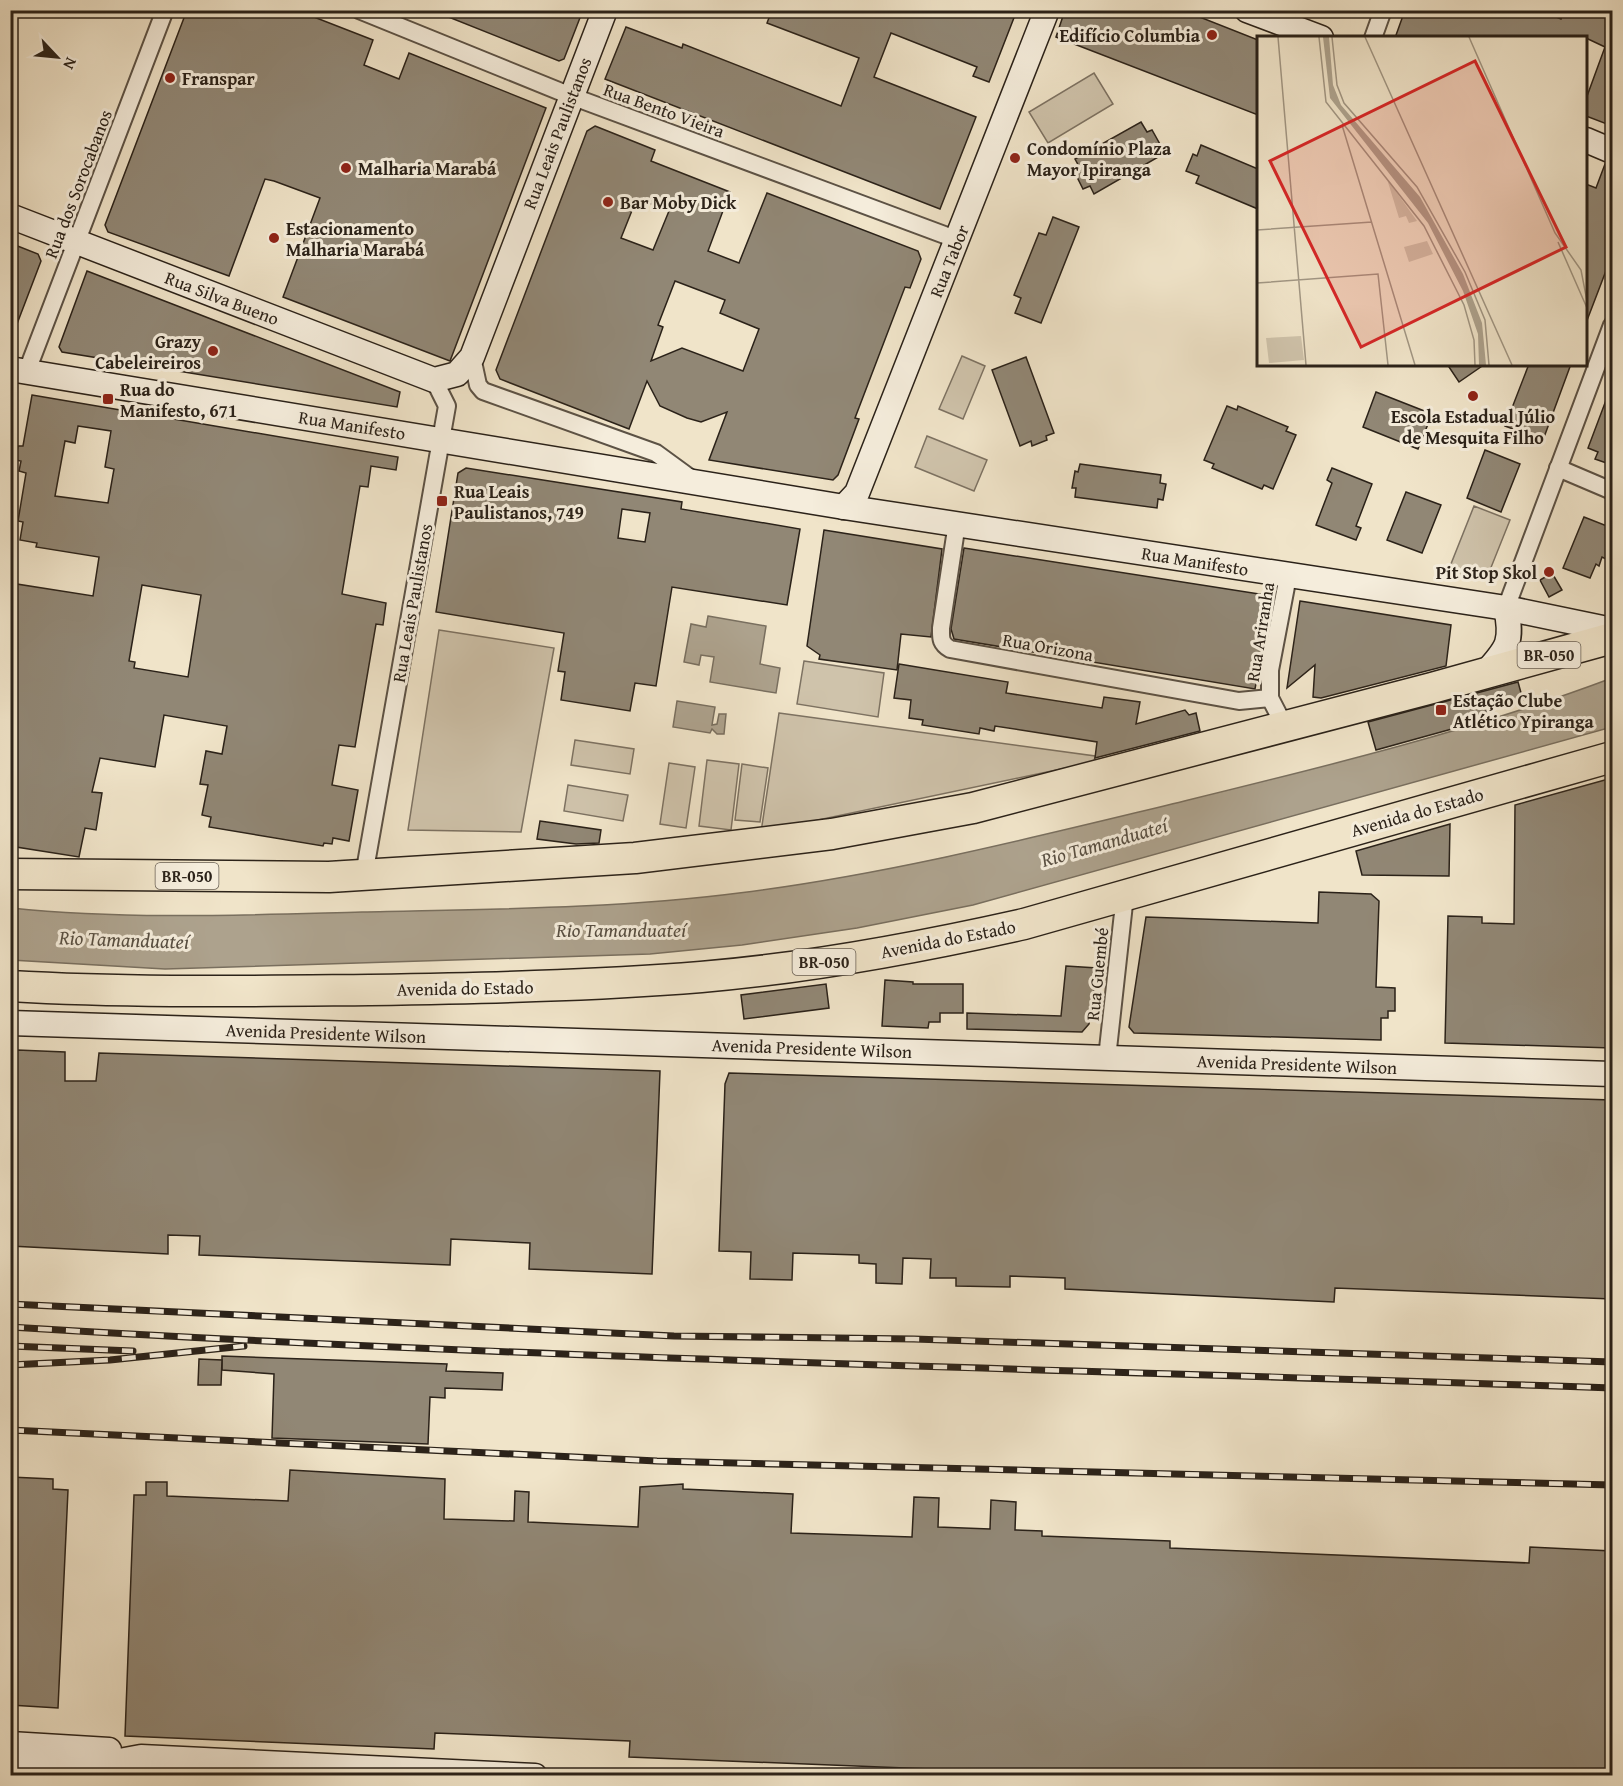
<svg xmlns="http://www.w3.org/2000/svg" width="1623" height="1786" font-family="'Gentium Book Plus',serif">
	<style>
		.green { fill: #cfc3ab; stroke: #7d7262; stroke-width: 1.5 }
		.water { fill: #ada28d; stroke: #796f5f; stroke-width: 1.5 }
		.building { fill: #918775; stroke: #2b2219; stroke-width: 1.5; fill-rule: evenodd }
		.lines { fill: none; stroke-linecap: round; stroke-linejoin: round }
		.street-casing { stroke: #5c5245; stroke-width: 20 }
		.secondary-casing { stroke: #2b2219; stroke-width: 27 }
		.highway-casing { stroke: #2b2219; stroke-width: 33 }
		.street { stroke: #f5eddc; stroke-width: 16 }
		.secondary { stroke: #f5eddc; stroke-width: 24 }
		.highway { stroke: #f0e4c9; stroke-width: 30 }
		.rail-casing { stroke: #2b2219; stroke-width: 7 }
		.rail { stroke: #f5eddc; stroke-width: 4.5; stroke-dasharray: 14; stroke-linecap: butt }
		.poi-dot { fill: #8f2418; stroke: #f5eddc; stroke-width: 2 }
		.labels { text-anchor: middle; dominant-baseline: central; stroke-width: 6; stroke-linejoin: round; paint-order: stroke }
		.shield { fill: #f5eddc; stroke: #685f54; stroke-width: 1.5 }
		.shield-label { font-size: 16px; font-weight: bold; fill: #2b2219 }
		.poi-label { font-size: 18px; font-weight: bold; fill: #2b2219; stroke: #f5eddc; text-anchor: start }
		.street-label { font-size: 18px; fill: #2b2219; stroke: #f5eddc }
		.water-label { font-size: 20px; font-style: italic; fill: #584f42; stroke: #f5eddc }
		.inset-road { fill: none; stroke: #a19683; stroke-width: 1.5 }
		.view { fill: #d62828; fill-opacity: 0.15; stroke: #d62828; stroke-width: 3 }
		.inset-edge { fill: none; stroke: #2b2219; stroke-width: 3 }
	</style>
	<rect width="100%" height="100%" fill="#f0e4c9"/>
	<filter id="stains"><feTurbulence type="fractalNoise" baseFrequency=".00333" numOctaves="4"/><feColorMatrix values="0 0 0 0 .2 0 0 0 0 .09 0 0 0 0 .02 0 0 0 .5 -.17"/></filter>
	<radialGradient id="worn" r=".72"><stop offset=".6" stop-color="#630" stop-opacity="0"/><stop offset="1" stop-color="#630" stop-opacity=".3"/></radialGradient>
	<!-- green -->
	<g class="green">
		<path d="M 1094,73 L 1113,104 L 1048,143 L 1029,112 Z"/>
		<path d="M 962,356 L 985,366 L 963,419 L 939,409 Z"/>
		<path d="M 927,436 L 987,460 L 974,491 L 915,467 Z"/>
		<path d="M 1474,506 L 1510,520 L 1486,580 L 1447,574 Z"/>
		<path d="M 439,630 L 554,648 L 521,832 L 408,830 Z"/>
		<path d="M 804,661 L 884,673 L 878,717 L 797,704 Z"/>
		<path d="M 779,713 L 1095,756 L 1094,762 L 761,832 Z"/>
		<path d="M 575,740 L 634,749 L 630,774 L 571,765 Z"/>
		<path d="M 707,760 L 739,764 L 731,830 L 699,826 Z"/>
		<path d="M 669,763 L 695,767 L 686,828 L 660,824 Z"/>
		<path d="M 742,764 L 768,768 L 760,822 L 735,820 Z"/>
		<path d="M 568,785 L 628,795 L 623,821 L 564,811 Z"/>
	</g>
	<!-- water -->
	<g class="water">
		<path d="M 708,616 L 766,626 L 760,664 L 780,668 L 776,693 L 710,682 L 714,657 L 701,655 L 699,665 L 684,662 L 691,624 L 706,627 Z"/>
		<path d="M 1612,678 L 1612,727 L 973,905 L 857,928 L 742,945 L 650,954 L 165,969 L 11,960 L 11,908 C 128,920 245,915 362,912 C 487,909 615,909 739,893 C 883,875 1023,840 1164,806 C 1315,769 1466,733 1612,678 Z"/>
		<path d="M 677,701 L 715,707 L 712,725 L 717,724 L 719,714 L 726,714 L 724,734 L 717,734 L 712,729 L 710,733 L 673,727 Z"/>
	</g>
	<!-- building -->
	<g class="building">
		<path d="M 187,10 L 296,10 L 373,40 L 364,65 L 399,79 L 409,53 L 546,108 L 450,361 L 283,297 L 320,198 L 274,181 L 265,179 L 229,276 L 108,232 L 105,225 Z"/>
		<path d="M 431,10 L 583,10 L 564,59 L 559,61 Z"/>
		<path d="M 772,10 L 1017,10 L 989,82 L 973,76 L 977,67 L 891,33 L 874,77 L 976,117 L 940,209 L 605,79 L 626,27 L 682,48 L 683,44 L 841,106 L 859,58 L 767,23 Z"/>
		<path d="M 1065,10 L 1182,10 L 1258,40 L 1258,115 L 1056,37 Z"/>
		<path d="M 1405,10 L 1539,10 L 1561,19 L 1564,10 L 1612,10 L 1612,126 L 1586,116 L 1586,99 L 1605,47 L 1586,38 L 1395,38 Z"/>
		<path d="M 1141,122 L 1147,132 L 1152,130 L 1161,146 L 1156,149 L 1160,156 L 1094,194 L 1090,186 L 1083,189 L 1075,173 L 1081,170 L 1075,159 Z"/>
		<path d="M 595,126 L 655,150 L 651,161 L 730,192 L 708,251 L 739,263 L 767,193 L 918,251 L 921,259 L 910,288 L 905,287 L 855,418 L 859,419 L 838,475 L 833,480 L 709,460 L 727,412 L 701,422 L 687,418 L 660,406 L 647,381 L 629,429 L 500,379 L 496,370 L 587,131 ZM 637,198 L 669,211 L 653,250 L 621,238 ZM 675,281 L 725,300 L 720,313 L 759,329 L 743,371 L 682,348 L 651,361 L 663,327 L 658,325 Z"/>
		<path d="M 1201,145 L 1258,169 L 1258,209 L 1196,183 L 1199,176 L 1186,171 L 1193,154 L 1197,156 Z"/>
		<path d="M 1605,164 L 1612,165 L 1612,255 L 1586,323 L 1586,184 L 1596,188 Z"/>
		<path d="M 1053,217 L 1079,227 L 1041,323 L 1015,313 L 1021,298 L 1014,295 L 1039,233 L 1046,235 Z"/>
		<path d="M 10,243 L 38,254 L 41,261 L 12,337 Z"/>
		<path d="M 87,271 L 400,392 L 397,407 L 62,352 L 59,347 Z"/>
		<path d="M 1026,357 L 1054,433 L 1046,436 L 1047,440 L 1032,446 L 1031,441 L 1020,446 L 992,370 Z"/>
		<path d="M 1447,364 L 1485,364 L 1459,382 Z"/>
		<path d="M 1529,364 L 1571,364 L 1543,440 L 1505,426 Z"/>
		<path d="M 1611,387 L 1612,387 L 1612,465 L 1595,459 L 1598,452 L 1588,448 Z"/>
		<path d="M 1376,392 L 1432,414 L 1418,449 L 1363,427 Z"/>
		<path d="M 32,395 L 398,457 L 396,470 L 371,466 L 368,487 L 360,486 L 342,594 L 386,603 L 383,625 L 376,624 L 355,747 L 339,745 L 332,785 L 358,790 L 349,841 L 333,838 L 332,844 L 324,843 L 323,846 L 209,827 L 211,817 L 202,815 L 208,785 L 200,784 L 206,751 L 222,754 L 227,726 L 164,715 L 155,767 L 100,758 L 92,792 L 102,793 L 96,830 L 85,828 L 79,857 L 10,846 L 10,583 L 93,596 L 99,557 L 36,547 L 37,543 L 20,540 L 23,522 L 18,521 L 26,473 L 19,471 L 21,461 L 15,460 L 18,446 L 23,446 ZM 78,426 L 111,431 L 105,467 L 114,469 L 108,503 L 55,496 L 65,441 L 75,443 ZM 142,585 L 201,595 L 188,677 L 134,668 L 135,662 L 129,661 Z"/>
		<path d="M 1227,406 L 1237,410 L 1238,406 L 1288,427 L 1286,431 L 1296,435 L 1273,489 L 1264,485 L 1262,489 L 1212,468 L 1214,464 L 1204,460 Z"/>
		<path d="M 1485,450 L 1520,464 L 1501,512 L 1467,498 Z"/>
		<path d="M 1080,464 L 1161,475 L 1160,483 L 1166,484 L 1163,500 L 1158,499 L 1157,508 L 1075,497 L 1076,488 L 1072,488 L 1075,471 L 1078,472 Z"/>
		<path d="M 466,468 L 682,502 L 681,509 L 800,529 L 787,605 L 672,587 L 656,686 L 635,683 L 630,711 L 561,700 L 565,672 L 558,671 L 564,633 L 436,612 L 458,473 ZM 622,509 L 650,513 L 645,542 L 618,538 Z"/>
		<path d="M 1332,468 L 1372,484 L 1356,526 L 1361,528 L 1356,540 L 1316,525 L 1332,483 L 1327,480 Z"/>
		<path d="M 1406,492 L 1441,505 L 1422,553 L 1387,540 Z"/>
		<path d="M 1584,517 L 1612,528 L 1612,562 L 1602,557 L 1599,566 L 1596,564 L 1590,578 L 1563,568 Z"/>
		<path d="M 824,530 L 942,549 L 931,637 L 901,634 L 897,670 L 819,659 L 820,655 L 807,646 Z"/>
		<path d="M 964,548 L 1272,596 L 1255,689 L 954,639 L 951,629 Z"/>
		<path d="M 1552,573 L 1562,590 L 1549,597 L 1540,580 Z"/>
		<path d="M 1300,601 L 1451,625 L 1446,666 L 1321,698 L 1313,697 L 1315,665 L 1287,688 Z"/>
		<path d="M 899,664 L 1008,682 L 1006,693 L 1102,708 L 1104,697 L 1140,702 L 1136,724 L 1185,710 L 1189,715 L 1196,713 L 1200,731 L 1095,758 L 1097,742 L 995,726 L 994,731 L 980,728 L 979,734 L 922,725 L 923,720 L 909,718 L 911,700 L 894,698 Z"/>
		<path d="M 1518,682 L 1523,700 L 1486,711 L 1488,719 L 1376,750 L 1368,722 Z"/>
		<path d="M 1612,778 L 1612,1048 L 1445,1043 L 1448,916 L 1482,917 L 1482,923 L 1514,924 L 1515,805 Z"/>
		<path d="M 540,821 L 601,830 L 599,843 L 576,844 L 537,839 Z"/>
		<path d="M 1450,824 L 1449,876 L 1362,875 L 1356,851 Z"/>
		<path d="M 1319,892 L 1371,894 L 1379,901 L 1376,987 L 1395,988 L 1395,1011 L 1388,1011 L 1388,1018 L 1381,1018 L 1381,1040 L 1134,1033 L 1129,1027 L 1146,917 L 1318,923 Z"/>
		<path d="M 1066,966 L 1097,968 L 1089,1024 L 1082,1032 L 967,1029 L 967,1013 L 1061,1016 Z"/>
		<path d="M 885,980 L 913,982 L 913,984 L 963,984 L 963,1013 L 940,1013 L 940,1022 L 929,1022 L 928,1028 L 882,1026 Z"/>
		<path d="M 826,984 L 829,1008 L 744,1019 L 741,995 Z"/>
		<path d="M 17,1050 L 65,1052 L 65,1081 L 96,1081 L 99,1053 L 660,1071 L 652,1274 L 529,1269 L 530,1243 L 451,1239 L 450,1265 L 199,1255 L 200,1236 L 168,1235 L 168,1254 L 10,1246 L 10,1078 L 17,1078 Z"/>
		<path d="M 729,1073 L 1612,1100 L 1612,1299 L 1335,1288 L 1334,1302 L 1065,1289 L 1065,1278 L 1010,1276 L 1010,1287 L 956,1286 L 956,1278 L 930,1278 L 931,1259 L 903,1258 L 902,1284 L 876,1283 L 876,1264 L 859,1263 L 859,1255 L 793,1253 L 792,1280 L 750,1279 L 751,1252 L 719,1251 L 725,1084 Z"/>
		<path d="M 222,1356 L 447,1364 L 446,1371 L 503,1373 L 502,1390 L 445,1388 L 445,1398 L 430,1397 L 428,1444 L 272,1438 L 274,1374 L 222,1370 Z"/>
		<path d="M 199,1359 L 222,1360 L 221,1385 L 198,1385 Z"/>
		<path d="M 290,1470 L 445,1479 L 444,1519 L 514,1521 L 515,1491 L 529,1492 L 528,1522 L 638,1527 L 640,1487 L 683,1484 L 683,1489 L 793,1494 L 791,1533 L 912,1537 L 914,1497 L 939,1498 L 938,1527 L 990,1529 L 991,1500 L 1016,1502 L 1015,1530 L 1042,1531 L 1042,1536 L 1170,1541 L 1170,1548 L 1529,1563 L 1530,1547 L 1612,1551 L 1612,1776 L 1106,1776 L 629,1757 L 630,1741 L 435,1733 L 434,1749 L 125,1736 L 134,1495 L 146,1495 L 146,1482 L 167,1482 L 167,1496 L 288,1501 Z"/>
		<path d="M 10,1477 L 53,1479 L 53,1489 L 68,1490 L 58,1708 L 10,1705 Z"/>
	</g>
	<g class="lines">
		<defs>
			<g id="street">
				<path d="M 359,10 L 571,96 L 958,240"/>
				<path d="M 1373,38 L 1383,10"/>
				<path d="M 472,357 L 478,385 L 483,391 L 656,453 L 693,480"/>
				<path d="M 27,371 L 165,10"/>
				<path d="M 1558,468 L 1612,491"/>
				<path d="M 957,523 L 941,628 C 941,638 940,643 950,649 L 1239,701 L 1270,698"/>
				<path d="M 1506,608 L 1612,325"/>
				<path d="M 1285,727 L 1270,698 L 1270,670 L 1288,576"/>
				<path d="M 364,875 L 447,406 L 434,380"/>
				<path d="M 1107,1058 L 1125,895"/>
			</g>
			<g id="secondary">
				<path d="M 1247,10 L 1321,38"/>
				<path d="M 1586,140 L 1612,151"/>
				<path d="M 10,216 L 434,380 L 457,374 L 472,357 L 605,10"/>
				<path d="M 10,369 L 844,507 L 1506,608 L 1612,630"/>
				<path d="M 844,507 L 857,493 L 1047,10"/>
				<path d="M 1486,672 C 1508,648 1513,641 1506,608"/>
				<path d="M 10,1023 L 1612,1074"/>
				<path d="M 10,1744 L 109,1750"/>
				<path d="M 10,1766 L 114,1762 L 141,1757 L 535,1776"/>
			</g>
			<g id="highway">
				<path d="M 10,874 L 329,877 L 635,858 L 832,834 L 973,808 L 1432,688 L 1612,638"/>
				<path d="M 10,986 C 129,993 249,991 369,990 C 479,988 590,986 701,977 C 809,968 917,948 1024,924 L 1612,757"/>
			</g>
		</defs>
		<!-- street casing -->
		<use href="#street" class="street-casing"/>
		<!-- secondary casing -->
		<use href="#secondary" class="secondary-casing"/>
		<!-- highway casing -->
		<use href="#highway" class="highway-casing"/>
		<!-- street -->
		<use href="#street" class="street"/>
		<!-- secondary -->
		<use href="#secondary" class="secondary"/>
		<!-- highway -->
		<use href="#highway" class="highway"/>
		<defs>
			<g id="rail">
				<path d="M 10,1304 L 674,1336 L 914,1339 L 1612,1362"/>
				<path d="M 10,1327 C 544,1360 1079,1369 1612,1388"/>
				<path d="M 10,1346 L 133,1351"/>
				<path d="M 10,1365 L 110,1360 L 244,1346"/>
				<path d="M 10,1430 L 657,1461 L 1612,1485"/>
			</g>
		</defs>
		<!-- rail casing -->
		<use href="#rail" class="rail-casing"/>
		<!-- rail -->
		<use href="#rail" class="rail"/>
	</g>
	<!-- markers -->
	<g class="poi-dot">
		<circle cx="1212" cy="35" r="6"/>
		<circle cx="170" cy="78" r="6"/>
		<circle cx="1015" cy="158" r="6"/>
		<circle cx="346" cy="168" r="6"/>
		<circle cx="608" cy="202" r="6"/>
		<circle cx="274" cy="238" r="6"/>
		<circle cx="213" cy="351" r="6"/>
		<circle cx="1473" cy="396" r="6"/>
		<rect x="102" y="393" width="12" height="12" rx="3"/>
		<rect x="436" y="495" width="12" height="12" rx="3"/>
		<circle cx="1549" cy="572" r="6"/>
		<rect x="1435" y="704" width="12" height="12" rx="3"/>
	</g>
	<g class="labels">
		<!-- shield labels -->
		<g class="shield">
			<rect x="1517.5" y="642" width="63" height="26" rx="4.5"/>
			<rect x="155.5" y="863" width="63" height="26" rx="4.5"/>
			<rect x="792.5" y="949" width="63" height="26" rx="4.5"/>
		</g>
		<g class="shield-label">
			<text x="1549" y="655">BR-050</text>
			<text x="187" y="876">BR-050</text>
			<text x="824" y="962">BR-050</text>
		</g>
		<!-- poi labels -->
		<g class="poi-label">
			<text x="1200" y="35" text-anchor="end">Edifício Columbia</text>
			<text x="182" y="78">Franspar</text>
			<text x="1027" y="148">Condomínio Plaza<tspan x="1027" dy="21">Mayor Ipiranga</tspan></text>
			<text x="358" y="168">Malharia Marabá</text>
			<text x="620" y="202">Bar Moby Dick</text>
			<text x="286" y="228">Estacionamento<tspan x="286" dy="21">Malharia Marabá</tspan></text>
			<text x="201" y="341" text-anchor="end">Grazy<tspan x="201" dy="21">Cabeleireiros</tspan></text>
			<text x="120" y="389">Rua do<tspan x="120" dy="21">Manifesto, 671</tspan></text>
			<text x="1473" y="416" text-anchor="middle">Escola Estadual Júlio<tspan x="1473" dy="21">de Mesquita Filho</tspan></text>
			<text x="454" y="491">Rua Leais<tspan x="454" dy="21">Paulistanos, 749</tspan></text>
			<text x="1537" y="572" text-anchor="end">Pit Stop Skol</text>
			<text x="1453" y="700">Estação Clube<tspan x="1453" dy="21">Atlético Ypiranga</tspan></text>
		</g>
		<!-- street labels -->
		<g class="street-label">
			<text transform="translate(664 110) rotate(20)">Rua Bento Vieira</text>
			<text transform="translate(557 133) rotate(-69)">Rua Leais Paulistanos</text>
			<text transform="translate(78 184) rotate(-69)">Rua dos Sorocabanos</text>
			<text transform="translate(949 261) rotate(-68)">Rua Tabor</text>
			<text transform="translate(222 298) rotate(21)">Rua Silva Bueno</text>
			<text transform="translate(352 425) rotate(9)">Rua Manifesto</text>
			<text transform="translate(1195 561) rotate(9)">Rua Manifesto</text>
			<text transform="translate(412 603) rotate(-80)">Rua Leais Paulistanos</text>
			<text transform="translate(1260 632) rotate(-81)">Rua Ariranha</text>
			<text transform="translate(1048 647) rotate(10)">Rua Orizona</text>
			<text transform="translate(1417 812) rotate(-16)">Avenida do Estado</text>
			<text transform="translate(948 939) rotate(-11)">Avenida do Estado</text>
			<text transform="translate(1097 974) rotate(-84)">Rua Guembé</text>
			<text transform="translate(465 988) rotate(-1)">Avenida do Estado</text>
			<text transform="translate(326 1033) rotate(2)">Avenida Presidente Wilson</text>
			<text transform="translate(812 1048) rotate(2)">Avenida Presidente Wilson</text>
			<text transform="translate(1297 1064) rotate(2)">Avenida Presidente Wilson</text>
		</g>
		<!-- water labels -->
		<g class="water-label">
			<text transform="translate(1104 842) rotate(-16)">Rio Tamanduateí</text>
			<text x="621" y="929">Rio Tamanduateí</text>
			<text transform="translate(124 939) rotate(2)">Rio Tamanduateí</text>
		</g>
	</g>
	<!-- overview -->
	<g transform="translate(1257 36)">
		<rect width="330" height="330" fill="#f0e4c9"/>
		<path d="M 130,143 L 160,185 L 152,187 L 149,180 L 142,182 ZM 170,205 L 176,218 L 152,226 L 147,211 ZM 44,300 L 47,324 L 12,327 L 9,302 Z" fill="#cfc3ab"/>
		<path d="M 66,1 L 72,1 L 76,49 L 84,69 L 163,161 L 206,238 L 225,287 L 229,329 L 222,329 L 221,298 L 206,255 L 171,187 L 73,62 Z" fill="#ada28d"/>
		<path class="inset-road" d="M 21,1 L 49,329M 62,1 L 69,66 L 167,190 L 207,269 L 217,304 L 218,329M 75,1 L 80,49 L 87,67 L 160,151 L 208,236 L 228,284 L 232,329M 108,1 L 255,329M 212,1 L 298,197 L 324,234 L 330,265M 85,89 L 158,329M 0,194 L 115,186M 301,206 L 330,272M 0,247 L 121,238 L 131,329"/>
		<path class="view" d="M 218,25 L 309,211 L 104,311 L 13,125 Z"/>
		<rect width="330" height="330" class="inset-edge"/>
	</g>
	<!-- margin -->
	<rect width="1623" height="1786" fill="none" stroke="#f0e4c9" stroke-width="36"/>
	<rect x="12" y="12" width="1599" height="1762" fill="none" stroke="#2b2219" stroke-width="3"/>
	<rect x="18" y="18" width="1587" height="1750" fill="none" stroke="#2b2219" stroke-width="1.5"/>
	<!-- north arrow -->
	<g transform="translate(57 57) rotate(116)" stroke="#f5eddc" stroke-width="4.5" paint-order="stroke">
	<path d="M0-4.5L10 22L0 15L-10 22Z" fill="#2b2219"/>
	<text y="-9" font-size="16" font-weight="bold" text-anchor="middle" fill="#2b2219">N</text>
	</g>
	<rect width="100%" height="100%" filter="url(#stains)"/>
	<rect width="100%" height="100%" fill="url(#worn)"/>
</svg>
